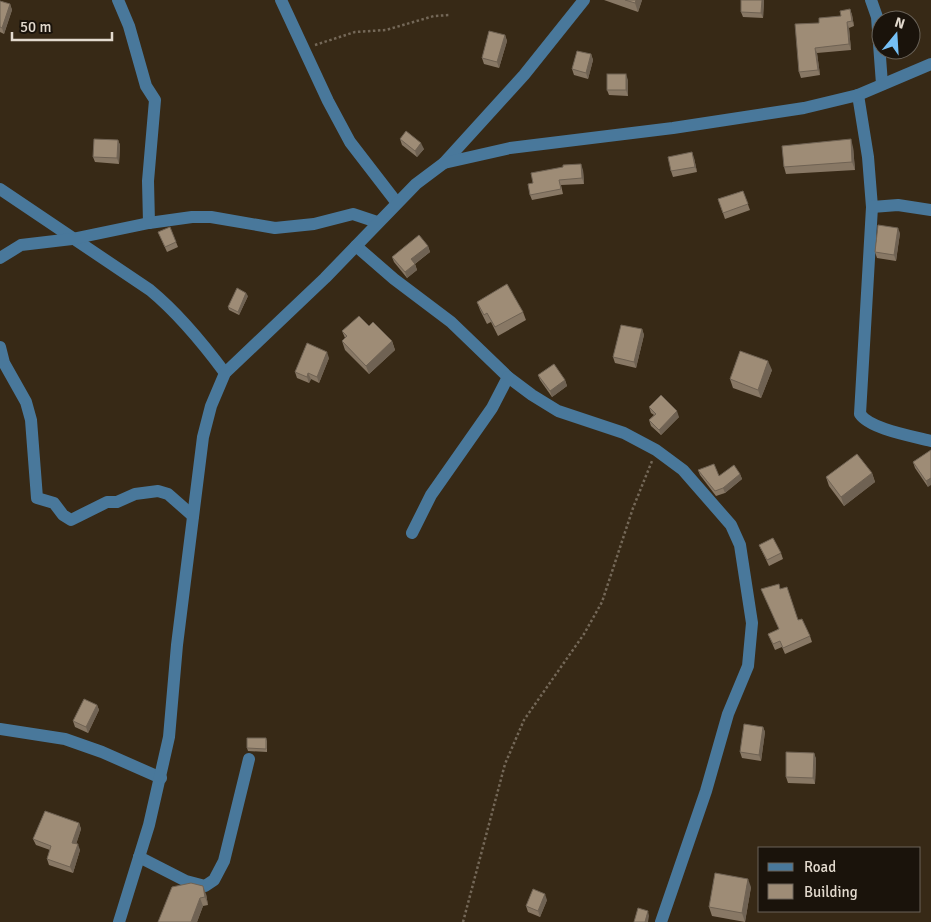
<svg xmlns="http://www.w3.org/2000/svg" width="931" height="922" font-family="Signika,sans-serif">
	<style>
		.lines { fill: none; stroke-linecap: round; stroke-linejoin: round }
		.path { stroke: #746858; stroke-width: 2.5; stroke-dasharray: 2.5 2.5; stroke-linecap: butt }
		.minor { stroke: #49789b; stroke-width: 12 }
		.wall { fill: #887865 }
		.shaded-wall { fill: #6f6253 }
		.building { fill: #9e8c76; stroke: #6f6253 }
	</style>
	<rect width="100%" height="100%" fill="#372916"/>
	<g class="lines">
		<!-- path -->
		<g class="path">
			<path d="M 315,45 L 355,32 L 386,30 L 434,16 L 450,15"/>
			<path d="M 463,922 L 505,764 L 524,720 L 584,634 L 602,602 L 633,508 L 652,461"/>
		</g>
		<!-- minor -->
		<g class="minor">
			<path d="M 118,0 L 129,26 L 146,86 L 155,100 L 148,181 L 149,223"/>
			<path d="M 281,0 L 328,101 L 350,142 L 397,203"/>
			<path d="M 871,0 L 877,17 L 882,84"/>
			<path d="M 858,95 L 868,157 L 872,207 L 860,414 C 870,429 912,436 931,441"/>
			<path d="M 444,163 L 524,75 L 584,0"/>
			<path d="M 0,189 L 150,290 C 179,314 202,342 225,373"/>
			<path d="M 872,207 L 898,205 L 931,210"/>
			<path d="M 356,246 L 394,279 L 451,322 L 508,377 L 532,395 L 558,411 L 624,433 L 656,450 L 683,470 L 731,525 L 740,545 L 752,623 L 748,666 L 728,714 L 706,791 L 661,922"/>
			<path d="M 0,258 L 21,245 L 72,239 L 149,223 L 192,217 L 211,217 L 275,228 L 314,224 L 353,214 L 377,222"/>
			<path d="M 0,347 L 4,363 L 26,402 L 31,420 L 37,498 L 54,503 L 63,515 L 71,520 L 107,502 L 117,502 L 135,494 L 158,491 L 168,494 L 193,516"/>
			<path d="M 412,533 L 431,495 L 492,408 L 508,377"/>
			<path d="M 0,729 L 65,739 L 102,752 L 161,778"/>
			<path d="M 139,857 L 186,881 L 205,886 L 214,880 L 224,861 L 249,759"/>
			<path d="M 119,922 L 149,825 L 169,737 L 177,645 L 203,437 L 211,406 L 225,373 L 325,278 L 416,184 L 444,163 L 510,148 L 673,128 L 804,108 L 858,95 L 931,64"/>
		</g>
	</g>
	<!-- wall -->
	<g class="wall">
		<path d="M 604,0 L 642,0 L 638,12 Z"/>
		<path d="M 741,0 L 764,0 L 763,18 L 743,17 L 741,12 Z"/>
		<path d="M 0,1 L 10,4 L 12,10 L 4,34 L 0,32 Z"/>
		<path d="M 850,9 L 852,15 L 854,26 L 849,28 L 851,50 L 817,53 L 820,75 L 801,78 L 799,72 L 819,23 L 841,16 Z"/>
		<path d="M 505,35 L 507,41 L 499,68 L 484,64 L 482,58 Z"/>
		<path d="M 591,54 L 593,60 L 588,79 L 574,75 L 572,69 Z"/>
		<path d="M 628,80 L 628,96 L 609,95 L 607,90 Z"/>
		<path d="M 400,139 L 424,149 L 417,157 L 402,145 Z"/>
		<path d="M 118,140 L 120,145 L 119,164 L 95,162 L 93,157 Z"/>
		<path d="M 853,147 L 855,170 L 786,174 L 784,167 Z"/>
		<path d="M 694,158 L 697,172 L 673,177 L 671,171 Z"/>
		<path d="M 583,170 L 584,184 L 561,185 L 563,194 L 532,200 L 530,195 L 533,183 Z"/>
		<path d="M 743,191 L 750,210 L 725,219 L 718,199 Z"/>
		<path d="M 158,232 L 176,242 L 178,247 L 167,252 Z"/>
		<path d="M 900,233 L 896,261 L 877,258 L 875,252 Z"/>
		<path d="M 428,246 L 430,252 L 415,264 L 417,270 L 407,278 L 394,262 L 392,257 Z"/>
		<path d="M 248,296 L 239,315 L 229,310 L 228,307 Z"/>
		<path d="M 477,302 L 523,312 L 526,320 L 498,336 L 491,322 L 487,324 L 480,310 Z"/>
		<path d="M 369,326 L 392,341 L 395,350 L 369,374 L 345,350 L 342,341 L 345,338 L 342,331 Z"/>
		<path d="M 642,329 L 644,335 L 636,368 L 615,363 L 613,357 Z"/>
		<path d="M 329,358 L 319,383 L 311,379 L 309,383 L 297,378 L 295,372 Z"/>
		<path d="M 772,370 L 761,398 L 733,388 L 730,379 Z"/>
		<path d="M 538,375 L 565,380 L 567,386 L 552,397 L 540,380 Z"/>
		<path d="M 649,407 L 679,417 L 661,435 L 651,426 L 649,420 L 654,415 L 651,413 Z"/>
		<path d="M 931,450 L 928,487 L 915,468 L 913,462 Z"/>
		<path d="M 698,470 L 719,476 L 740,474 L 742,479 L 725,493 L 716,496 L 700,475 Z"/>
		<path d="M 872,473 L 875,482 L 844,506 L 829,486 L 826,477 Z"/>
		<path d="M 759,545 L 781,553 L 783,559 L 769,566 Z"/>
		<path d="M 761,589 L 780,589 L 798,620 L 810,636 L 812,642 L 785,654 L 782,647 L 775,650 L 768,634 L 779,629 Z"/>
		<path d="M 97,705 L 99,710 L 88,733 L 75,727 L 73,721 Z"/>
		<path d="M 763,727 L 765,732 L 761,761 L 742,758 L 740,752 Z"/>
		<path d="M 266,738 L 267,741 L 267,752 L 248,751 L 247,748 Z"/>
		<path d="M 814,753 L 816,759 L 815,784 L 788,783 L 786,777 Z"/>
		<path d="M 79,823 L 81,829 L 76,844 L 80,850 L 73,873 L 49,865 L 47,859 L 50,850 L 36,845 L 33,839 Z"/>
		<path d="M 751,887 L 745,922 L 712,916 L 709,907 Z"/>
		<path d="M 206,894 L 208,905 L 203,906 L 197,922 L 158,922 Z"/>
		<path d="M 547,900 L 540,917 L 528,912 L 526,906 Z"/>
	</g>
	<!-- shaded-wall -->
	<g class="shaded-wall">
		<path d="M 636,0 L 642,0 L 638,12 L 635,3 Z"/>
		<path d="M 762,0 L 764,0 L 763,18 L 761,13 Z"/>
		<path d="M 10,4 L 12,10 L 4,34 L 2,28 Z"/>
		<path d="M 850,9 L 852,15 L 854,26 L 852,21 Z"/>
		<path d="M 847,22 L 849,28 L 851,50 L 849,44 Z"/>
		<path d="M 505,35 L 507,41 L 499,68 L 497,62 Z"/>
		<path d="M 815,48 L 817,53 L 820,75 L 818,70 Z"/>
		<path d="M 591,54 L 593,60 L 588,79 L 586,73 Z"/>
		<path d="M 626,74 L 628,80 L 628,96 L 626,90 Z"/>
		<path d="M 851,139 L 853,147 L 855,170 L 852,162 Z"/>
		<path d="M 118,140 L 120,145 L 119,164 L 117,158 Z"/>
		<path d="M 421,143 L 424,149 L 417,157 L 415,151 Z"/>
		<path d="M 692,152 L 694,158 L 697,172 L 695,167 Z"/>
		<path d="M 581,164 L 583,170 L 584,184 L 582,178 Z"/>
		<path d="M 898,228 L 900,233 L 896,261 L 894,255 Z"/>
		<path d="M 428,246 L 430,252 L 413,265 L 411,259 Z"/>
		<path d="M 415,264 L 417,270 L 407,278 L 405,272 Z"/>
		<path d="M 246,293 L 248,296 L 239,315 L 238,312 Z"/>
		<path d="M 642,329 L 644,335 L 636,368 L 634,362 Z"/>
		<path d="M 392,341 L 395,350 L 369,374 L 366,366 Z"/>
		<path d="M 327,352 L 329,358 L 319,383 L 317,377 Z"/>
		<path d="M 768,361 L 772,370 L 761,398 L 758,390 Z"/>
		<path d="M 308,373 L 311,379 L 309,383 L 307,377 Z"/>
		<path d="M 565,380 L 567,386 L 552,397 L 550,391 Z"/>
		<path d="M 677,411 L 679,417 L 661,435 L 659,430 Z"/>
		<path d="M 872,473 L 875,482 L 844,506 L 841,497 Z"/>
		<path d="M 740,474 L 742,479 L 725,493 L 723,488 Z"/>
		<path d="M 931,478 L 931,485 L 928,487 L 926,481 Z"/>
		<path d="M 97,705 L 99,710 L 88,733 L 86,727 Z"/>
		<path d="M 763,727 L 765,732 L 761,761 L 759,755 Z"/>
		<path d="M 814,753 L 816,759 L 815,784 L 813,778 Z"/>
		<path d="M 79,823 L 81,829 L 75,848 L 72,843 Z"/>
		<path d="M 78,844 L 80,850 L 73,873 L 70,867 Z"/>
		<path d="M 748,879 L 751,887 L 745,922 L 742,913 Z"/>
		<path d="M 203,886 L 206,894 L 208,905 L 205,897 Z"/>
		<path d="M 545,894 L 547,900 L 540,917 L 538,911 Z"/>
		<path d="M 200,898 L 203,906 L 197,922 L 191,922 Z"/>
		<path d="M 648,911 L 649,916 L 648,922 L 645,922 Z"/>
	</g>
	<!-- building -->
	<g class="building">
		<path d="M 625,0 L 636,0 L 635,3 Z"/>
		<path d="M 741,0 L 762,0 L 761,13 L 741,12 Z"/>
		<path d="M 0,1 L 10,4 L 2,28 L 0,27 Z"/>
		<path d="M 850,9 L 852,21 L 847,22 L 849,44 L 815,48 L 818,70 L 799,72 L 795,24 L 819,23 L 819,18 L 841,16 L 840,11 Z"/>
		<path d="M 489,31 L 505,35 L 497,62 L 482,58 Z"/>
		<path d="M 577,51 L 591,54 L 586,73 L 572,69 Z"/>
		<rect x="607" y="74" width="19" height="16"/>
		<path d="M 406,131 L 421,143 L 415,151 L 400,139 Z"/>
		<path d="M 94,139 L 118,140 L 117,158 L 93,157 Z"/>
		<path d="M 851,139 L 852,162 L 784,167 L 782,146 Z"/>
		<path d="M 692,152 L 695,167 L 671,171 L 668,157 Z"/>
		<path d="M 581,164 L 582,178 L 559,180 L 561,189 L 530,195 L 528,184 L 533,183 L 531,173 L 563,167 L 563,165 Z"/>
		<path d="M 743,191 L 748,204 L 723,213 L 718,199 Z"/>
		<path d="M 878,225 L 898,228 L 894,255 L 875,252 Z"/>
		<path d="M 170,227 L 176,242 L 165,247 L 158,232 Z"/>
		<path d="M 419,235 L 428,246 L 411,259 L 415,264 L 405,272 L 392,257 Z"/>
		<path d="M 507,284 L 523,312 L 495,327 L 487,313 L 484,315 L 477,302 Z"/>
		<path d="M 237,288 L 246,293 L 238,312 L 228,307 Z"/>
		<path d="M 359,316 L 369,326 L 373,322 L 392,341 L 366,366 L 342,341 L 347,336 L 342,331 Z"/>
		<path d="M 621,325 L 642,329 L 634,362 L 613,357 Z"/>
		<path d="M 307,343 L 327,352 L 317,377 L 308,373 L 307,377 L 295,372 Z"/>
		<path d="M 740,351 L 768,361 L 758,390 L 730,379 Z"/>
		<path d="M 554,364 L 565,380 L 550,391 L 538,375 Z"/>
		<path d="M 661,395 L 677,411 L 659,430 L 649,420 L 656,414 L 649,407 Z"/>
		<path d="M 931,450 L 931,478 L 926,481 L 913,462 Z"/>
		<path d="M 857,454 L 872,473 L 841,497 L 826,477 Z"/>
		<path d="M 714,464 L 719,476 L 734,465 L 740,474 L 723,488 L 715,491 L 698,470 Z"/>
		<path d="M 773,538 L 781,553 L 767,560 L 759,545 Z"/>
		<path d="M 779,584 L 780,589 L 787,587 L 798,620 L 802,619 L 810,636 L 783,648 L 780,641 L 773,644 L 768,634 L 779,629 L 761,589 Z"/>
		<path d="M 84,699 L 97,705 L 86,727 L 73,721 Z"/>
		<path d="M 744,724 L 763,727 L 759,755 L 740,752 Z"/>
		<path d="M 247,738 L 266,738 L 266,749 L 247,748 Z"/>
		<path d="M 786,752 L 814,753 L 813,778 L 786,777 Z"/>
		<path d="M 45,811 L 79,823 L 72,843 L 78,844 L 70,867 L 47,859 L 51,846 L 33,839 Z"/>
		<path d="M 715,873 L 748,879 L 742,913 L 709,907 Z"/>
		<path d="M 191,883 L 203,886 L 205,897 L 200,898 L 191,922 L 158,922 L 172,887 Z"/>
		<path d="M 533,889 L 545,894 L 538,911 L 526,906 Z"/>
		<path d="M 638,908 L 648,911 L 645,922 L 634,922 Z"/>
	</g>
	<!-- legend -->
	<rect x="758" y="847" width="162" height="65" fill="#1a130b" stroke="#6a6359"/>
	<rect x="768" y="863" width="25" height="8" fill="#49789b" stroke="#6a6359"/>
	<text x="804" y="872" font-size="15" fill="#e3dace">Road</text>
	<rect x="768" y="884" width="25" height="15" fill="#9e8c76" stroke="#6a6359"/>
	<text x="804" y="897" font-size="15" fill="#e3dace">Building</text>
	<!-- north arrow -->
	<g transform="translate(896 35) rotate(18)"><circle r="24" fill="#1a130b" stroke="#6a6359"/>
	<path d="M0-4L9 19L0 12L-9 19Z" fill="#75c0f6"/>
	<text y="-8" font-size="14" font-weight="bold" text-anchor="middle" fill="#e3dace">N</text>
	</g>
	<!-- scale -->
	<path d="M12 32v8h100v-8" fill="none" stroke="#e3dace" stroke-width="2.5"/>
	<text x="20" y="32" font-size="15" fill="#e3dace" stroke="#1a130b" stroke-width="4" paint-order="stroke">50 m</text>
</svg>
